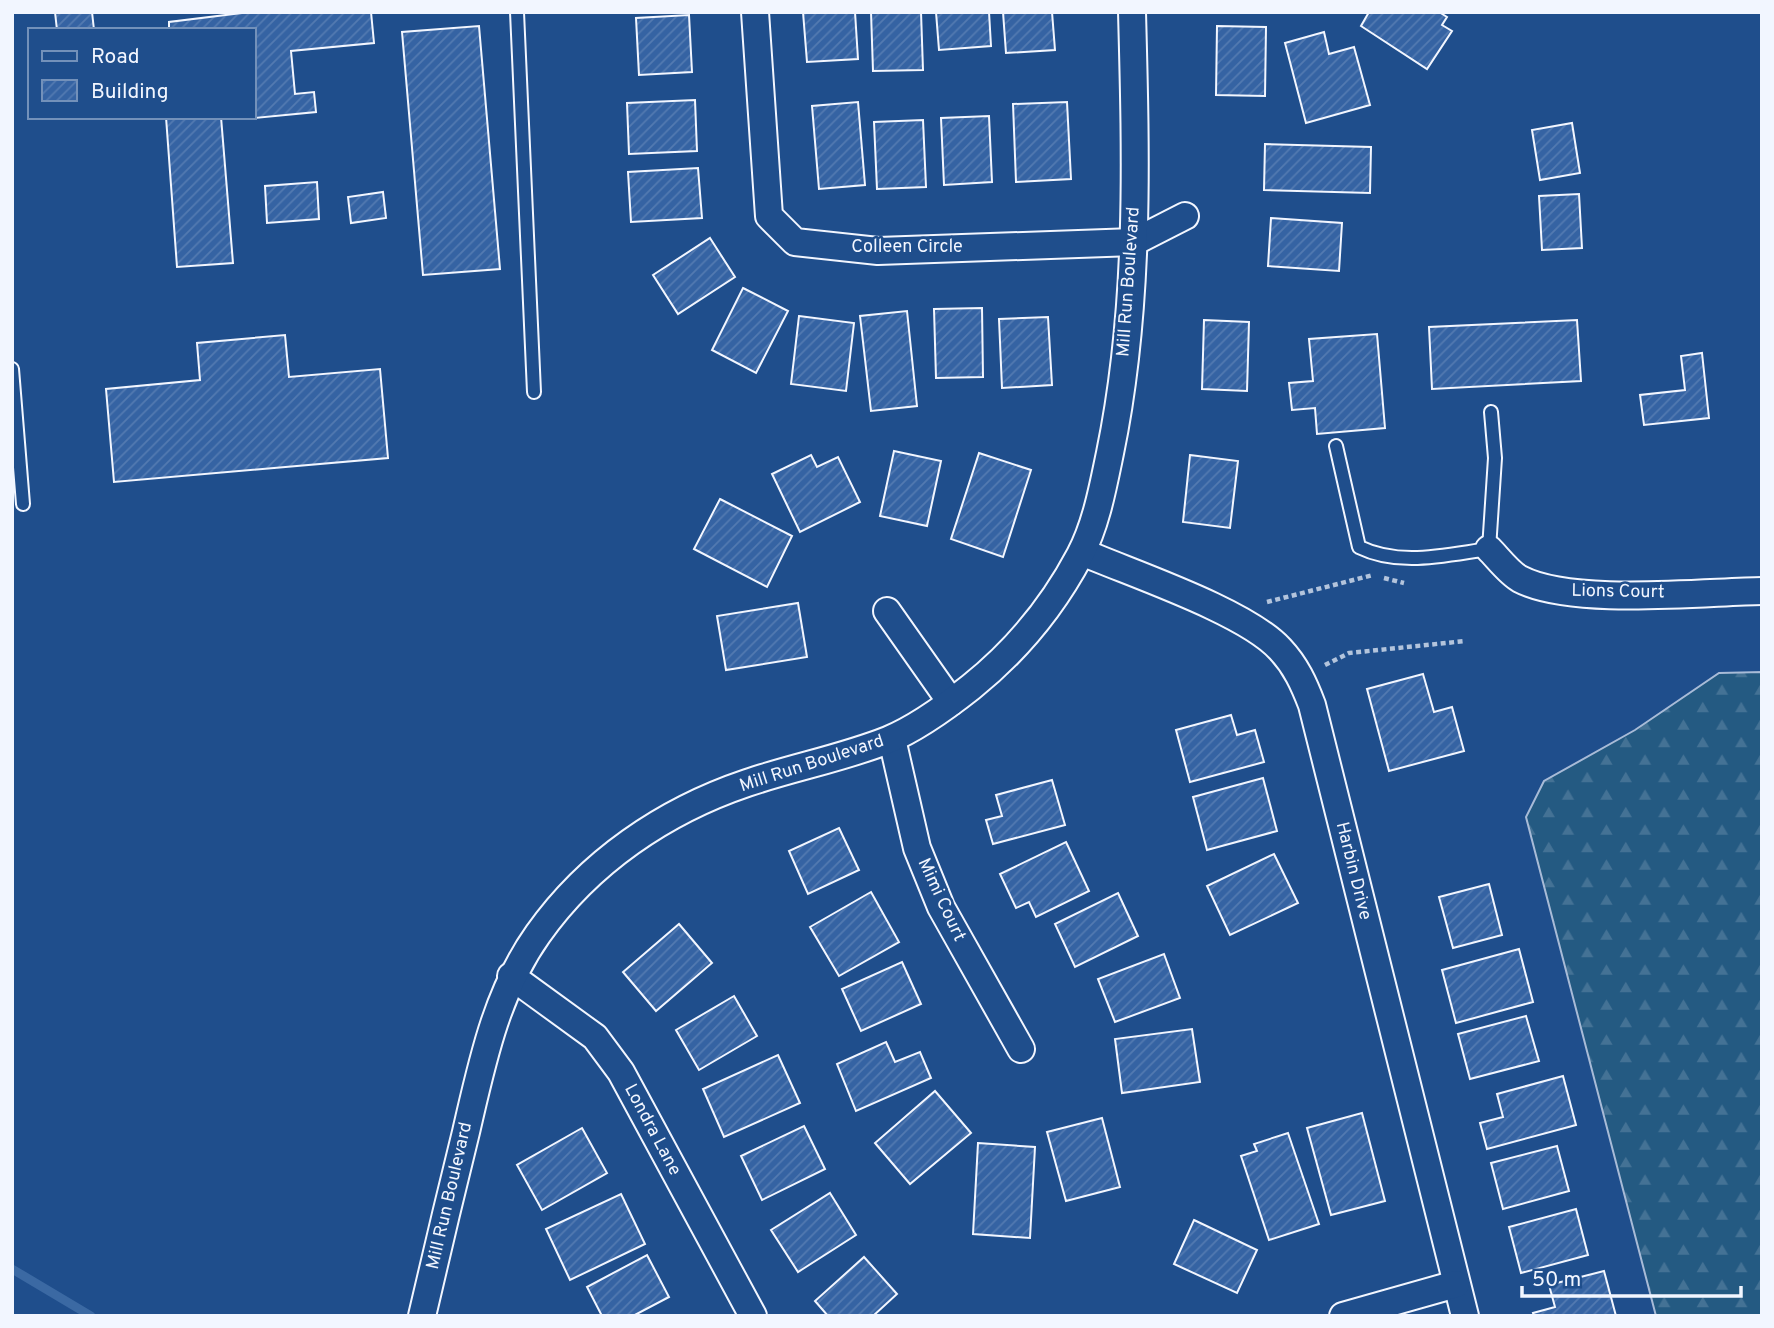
<svg xmlns="http://www.w3.org/2000/svg" width="1774" height="1328" font-family="Overpass,sans-serif">
	<style>
		.forest { fill: url(#forest-firs); stroke: #a8bbd7; stroke-width: 2 }
		.lines { fill: none; stroke-linecap: round; stroke-linejoin: round }
		.stream { stroke: #3b69a3; stroke-width: 9 }
		.building { fill: url(#building-hatch); stroke: #f2f6ff; stroke-width: 2 }
		.lane-casing { stroke: #f2f6ff; stroke-width: 16 }
		.street-casing { stroke: #f2f6ff; stroke-width: 30 }
		.path { stroke: #b3c4dc; stroke-width: 4.5; stroke-dasharray: 5 3.5; stroke-linecap: butt }
		.lane { stroke: #1f4e8c; stroke-width: 12 }
		.street { stroke: #1f4e8c; stroke-width: 26 }
		.labels { text-anchor: middle; dominant-baseline: central; stroke-width: 5; stroke-linejoin: round; paint-order: stroke }
		.street-label { font-size: 18px; fill: #f2f6ff; stroke: #1f4e8c }
	</style>
	<defs>
		<pattern id="forest-firs" width="22" height="20" patternUnits="userSpaceOnUse" patternTransform="scale(1.75)"><rect width="22" height="20" fill="#245a82"/><path d="M5 1l3.5 6h-7zM16 11l3.5 6h-7z" fill="#447295"/></pattern>
		<pattern id="building-hatch" width="6" height="6" patternUnits="userSpaceOnUse" patternTransform="scale(1.75)"><rect width="6" height="6" fill="#3563a3"/><path d="M-1 1l2-2M0 6l6-6M5 7l2-2" fill="none" stroke="#537ab1"/></pattern>
	</defs>
	<rect width="100%" height="100%" fill="#1f4e8c"/>
	<!-- forest -->
	<path class="forest" d="M 1762,672 L 1762,1316 L 1656,1316 L 1526,817 L 1544,781 L 1635,730 L 1719,673 Z"/>
	<g class="lines">
		<!-- stream -->
		<path class="stream" d="M 12,1269 L 91,1316"/>
	</g>
	<!-- building -->
	<g class="building">
		<path d="M 55,12 L 92,12 L 94,30 L 57,30 Z"/>
		<path d="M 250,12 L 371,12 L 374,43 L 291,51 L 295,94 L 314,92 L 316,112 L 255,118 L 254,30 L 169,30 L 169,22 Z"/>
		<path d="M 803,12 L 855,12 L 858,59 L 807,62 Z"/>
		<path d="M 871,12 L 921,12 L 923,70 L 873,71 Z"/>
		<path d="M 936,12 L 989,12 L 991,46 L 939,50 Z"/>
		<path d="M 1003,12 L 1052,12 L 1055,50 L 1006,53 Z"/>
		<path d="M 1369,12 L 1439,12 L 1447,17 L 1442,25 L 1452,31 L 1427,69 L 1361,26 Z"/>
		<path d="M 689,15 L 692,72 L 639,75 L 636,18 Z"/>
		<path d="M 479,26 L 500,269 L 423,275 L 402,32 Z"/>
		<path d="M 1217,26 L 1266,27 L 1265,96 L 1216,95 Z"/>
		<path d="M 1324,32 L 1329,54 L 1354,47 L 1370,105 L 1306,123 L 1285,43 Z"/>
		<path d="M 695,100 L 697,151 L 629,154 L 627,103 Z"/>
		<path d="M 858,102 L 865,185 L 819,189 L 812,106 Z"/>
		<path d="M 1067,102 L 1071,179 L 1016,182 L 1013,104 Z"/>
		<path d="M 989,116 L 992,182 L 944,185 L 941,118 Z"/>
		<path d="M 166,117 L 221,117 L 233,263 L 177,267 Z"/>
		<path d="M 923,120 L 926,187 L 877,189 L 874,122 Z"/>
		<path d="M 1572,123 L 1580,173 L 1540,180 L 1532,130 Z"/>
		<path d="M 1265,144 L 1371,147 L 1370,193 L 1264,190 Z"/>
		<path d="M 698,168 L 702,218 L 631,222 L 628,172 Z"/>
		<path d="M 317,182 L 319,219 L 267,223 L 265,186 Z"/>
		<path d="M 383,192 L 386,218 L 351,223 L 348,197 Z"/>
		<path d="M 1579,194 L 1582,248 L 1542,250 L 1539,196 Z"/>
		<path d="M 1271,218 L 1342,223 L 1339,271 L 1268,266 Z"/>
		<path d="M 710,238 L 735,277 L 678,314 L 653,275 Z"/>
		<path d="M 743,288 L 788,311 L 756,373 L 712,350 Z"/>
		<path d="M 982,308 L 983,377 L 936,378 L 934,309 Z"/>
		<path d="M 907,311 L 917,406 L 871,411 L 860,316 Z"/>
		<path d="M 799,316 L 854,323 L 846,391 L 791,384 Z"/>
		<path d="M 1048,317 L 1052,385 L 1002,388 L 999,319 Z"/>
		<path d="M 1204,320 L 1249,322 L 1247,391 L 1202,389 Z"/>
		<path d="M 1577,320 L 1581,381 L 1432,389 L 1429,327 Z"/>
		<path d="M 1377,334 L 1385,428 L 1317,434 L 1315,408 L 1292,410 L 1289,383 L 1313,381 L 1309,339 Z"/>
		<path d="M 285,335 L 289,377 L 380,369 L 388,458 L 114,482 L 106,389 L 200,380 L 197,343 Z"/>
		<path d="M 1702,353 L 1709,418 L 1644,425 L 1640,395 L 1685,390 L 1681,356 Z"/>
		<path d="M 894,451 L 941,461 L 927,526 L 880,516 Z"/>
		<path d="M 979,453 L 1031,470 L 1003,557 L 951,539 Z"/>
		<path d="M 811,455 L 817,467 L 838,457 L 860,502 L 800,532 L 772,474 Z"/>
		<path d="M 1190,455 L 1238,461 L 1230,528 L 1183,522 Z"/>
		<path d="M 720,499 L 792,536 L 767,587 L 694,549 Z"/>
		<path d="M 798,603 L 807,657 L 726,670 L 717,616 Z"/>
		<path d="M 1423,674 L 1434,712 L 1452,707 L 1464,751 L 1389,771 L 1367,689 Z"/>
		<path d="M 1231,715 L 1237,735 L 1255,730 L 1264,762 L 1190,782 L 1176,730 Z"/>
		<path d="M 1263,778 L 1277,831 L 1207,850 L 1193,797 Z"/>
		<path d="M 1052,780 L 1065,825 L 993,844 L 986,820 L 1002,816 L 996,795 Z"/>
		<path d="M 839,828 L 859,870 L 808,894 L 789,851 Z"/>
		<path d="M 1066,842 L 1089,891 L 1036,917 L 1029,902 L 1016,908 L 1000,874 Z"/>
		<path d="M 1274,854 L 1298,903 L 1230,935 L 1207,886 Z"/>
		<path d="M 1489,884 L 1502,935 L 1453,948 L 1439,897 Z"/>
		<path d="M 871,892 L 899,942 L 839,976 L 810,927 Z"/>
		<path d="M 1118,893 L 1138,936 L 1075,967 L 1055,924 Z"/>
		<path d="M 679,924 L 712,963 L 656,1011 L 623,972 Z"/>
		<path d="M 1519,949 L 1533,1002 L 1456,1023 L 1442,970 Z"/>
		<path d="M 1164,954 L 1180,998 L 1115,1022 L 1098,979 Z"/>
		<path d="M 902,962 L 921,1004 L 861,1031 L 842,989 Z"/>
		<path d="M 734,996 L 757,1036 L 699,1070 L 676,1030 Z"/>
		<path d="M 1526,1016 L 1539,1061 L 1470,1079 L 1458,1034 Z"/>
		<path d="M 1192,1029 L 1200,1082 L 1122,1093 L 1115,1039 Z"/>
		<path d="M 886,1042 L 895,1062 L 920,1052 L 931,1078 L 856,1111 L 837,1064 Z"/>
		<path d="M 778,1055 L 800,1103 L 724,1137 L 703,1089 Z"/>
		<path d="M 1563,1076 L 1576,1125 L 1487,1149 L 1480,1123 L 1503,1117 L 1497,1094 Z"/>
		<path d="M 935,1091 L 971,1133 L 910,1184 L 875,1143 Z"/>
		<path d="M 1362,1113 L 1385,1201 L 1331,1215 L 1307,1128 Z"/>
		<path d="M 1102,1118 L 1120,1187 L 1066,1201 L 1047,1132 Z"/>
		<path d="M 804,1126 L 825,1169 L 762,1200 L 741,1156 Z"/>
		<path d="M 582,1128 L 607,1173 L 542,1210 L 517,1165 Z"/>
		<path d="M 1288,1133 L 1319,1224 L 1269,1240 L 1241,1156 L 1257,1151 L 1254,1144 Z"/>
		<path d="M 978,1143 L 1035,1147 L 1030,1238 L 973,1234 Z"/>
		<path d="M 1557,1146 L 1569,1191 L 1503,1209 L 1491,1163 Z"/>
		<path d="M 830,1193 L 856,1235 L 798,1272 L 771,1230 Z"/>
		<path d="M 621,1194 L 645,1244 L 570,1280 L 546,1229 Z"/>
		<path d="M 1576,1209 L 1588,1255 L 1521,1273 L 1509,1227 Z"/>
		<path d="M 1194,1220 L 1257,1250 L 1237,1293 L 1174,1264 Z"/>
		<path d="M 647,1255 L 669,1297 L 633,1316 L 602,1316 L 587,1287 Z"/>
		<path d="M 864,1257 L 897,1294 L 873,1316 L 828,1316 L 815,1301 Z"/>
		<path d="M 1604,1271 L 1616,1316 L 1534,1316 L 1533,1313 L 1555,1307 L 1549,1285 Z"/>
	</g>
	<g class="lines">
		<defs>
			<g id="lane">
				<path d="M 517,12 L 534,392"/>
				<path d="M 12,369 L 23,504"/>
				<path d="M 1336,446 L 1359,547 C 1400,567 1445,555 1489,549 L 1495,458 L 1491,412"/>
			</g>
			<g id="street">
				<path d="M 755,12 L 769,216 L 795,242 L 878,251 L 1134,242 L 1185,216"/>
				<path d="M 1489,549 C 1498,558 1509,573 1520,579 C 1571,606 1702,592 1762,591"/>
				<path d="M 1082,552 C 1133,574 1245,611 1280,649 C 1296,666 1304,684 1312,705 L 1465,1316"/>
				<path d="M 887,611 L 951,702"/>
				<path d="M 892,739 L 917,848 L 941,907 L 1021,1049"/>
				<path d="M 511,976 L 595,1037 L 621,1072 L 753,1316"/>
				<path d="M 422,1316 C 436,1255 451,1193 466,1132 C 482,1063 496,993 538,934 C 589,862 664,811 747,783 C 794,767 843,758 888,740 C 917,728 947,706 971,687 C 1016,651 1053,606 1080,555 C 1096,525 1103,487 1110,453 C 1140,308 1136,160 1132,12"/>
				<path d="M 1343,1316 L 1456,1284"/>
			</g>
		</defs>
		<!-- lane casing -->
		<use href="#lane" class="lane-casing"/>
		<!-- street casing -->
		<use href="#street" class="street-casing"/>
		<!-- path -->
		<g class="path">
			<path d="M 1384,578 L 1404,583"/>
			<path d="M 1267,602 L 1373,575"/>
			<path d="M 1325,665 L 1349,653 L 1465,641"/>
		</g>
		<!-- lane -->
		<use href="#lane" class="lane"/>
		<!-- street -->
		<use href="#street" class="street"/>
	</g>
	<g class="labels">
		<!-- street labels -->
		<g class="street-label">
			<text x="907" y="247">Colleen Circle</text>
			<text transform="translate(1129 282) rotate(-86)">Mill Run Boulevard</text>
			<text transform="translate(1618 592) rotate(1)">Lions Court</text>
			<text transform="translate(812 764) rotate(-18)">Mill Run Boulevard</text>
			<text transform="translate(1353 871) rotate(76)">Harbin Drive</text>
			<text transform="translate(941 900) rotate(65)">Mimi Court</text>
			<text transform="translate(652 1130) rotate(62)">Londra Lane</text>
			<text transform="translate(450 1196) rotate(-77)">Mill Run Boulevard</text>
		</g>
	</g>
	<!-- border -->
	<rect width="1774" height="1328" fill="none" stroke="#f2f6ff" stroke-width="28"/>
	<!-- legend -->
	<rect x="28" y="28" width="228" height="91" fill="#1f4e8c" stroke="#7391ba" stroke-width="2"/>
	<rect x="42" y="51" width="35" height="10" fill="#1f4e8c" stroke="#7391ba" stroke-width="2"/>
	<text x="91" y="63" font-size="21" fill="#f2f6ff">Road</text>
	<rect x="42" y="80" width="35" height="21" fill="url(#building-hatch)" stroke="#7391ba" stroke-width="2"/>
	<text x="91" y="98" font-size="21" fill="#f2f6ff">Building</text>
	<!-- scale -->
	<path d="M1522 1286v10h219v-10" fill="none" stroke="#f2f6ff" stroke-width="3.5"/>
	<text x="1532" y="1286" font-size="21" fill="#f2f6ff" stroke="#1f4e8c" stroke-width="5" paint-order="stroke">50 m</text>
</svg>
